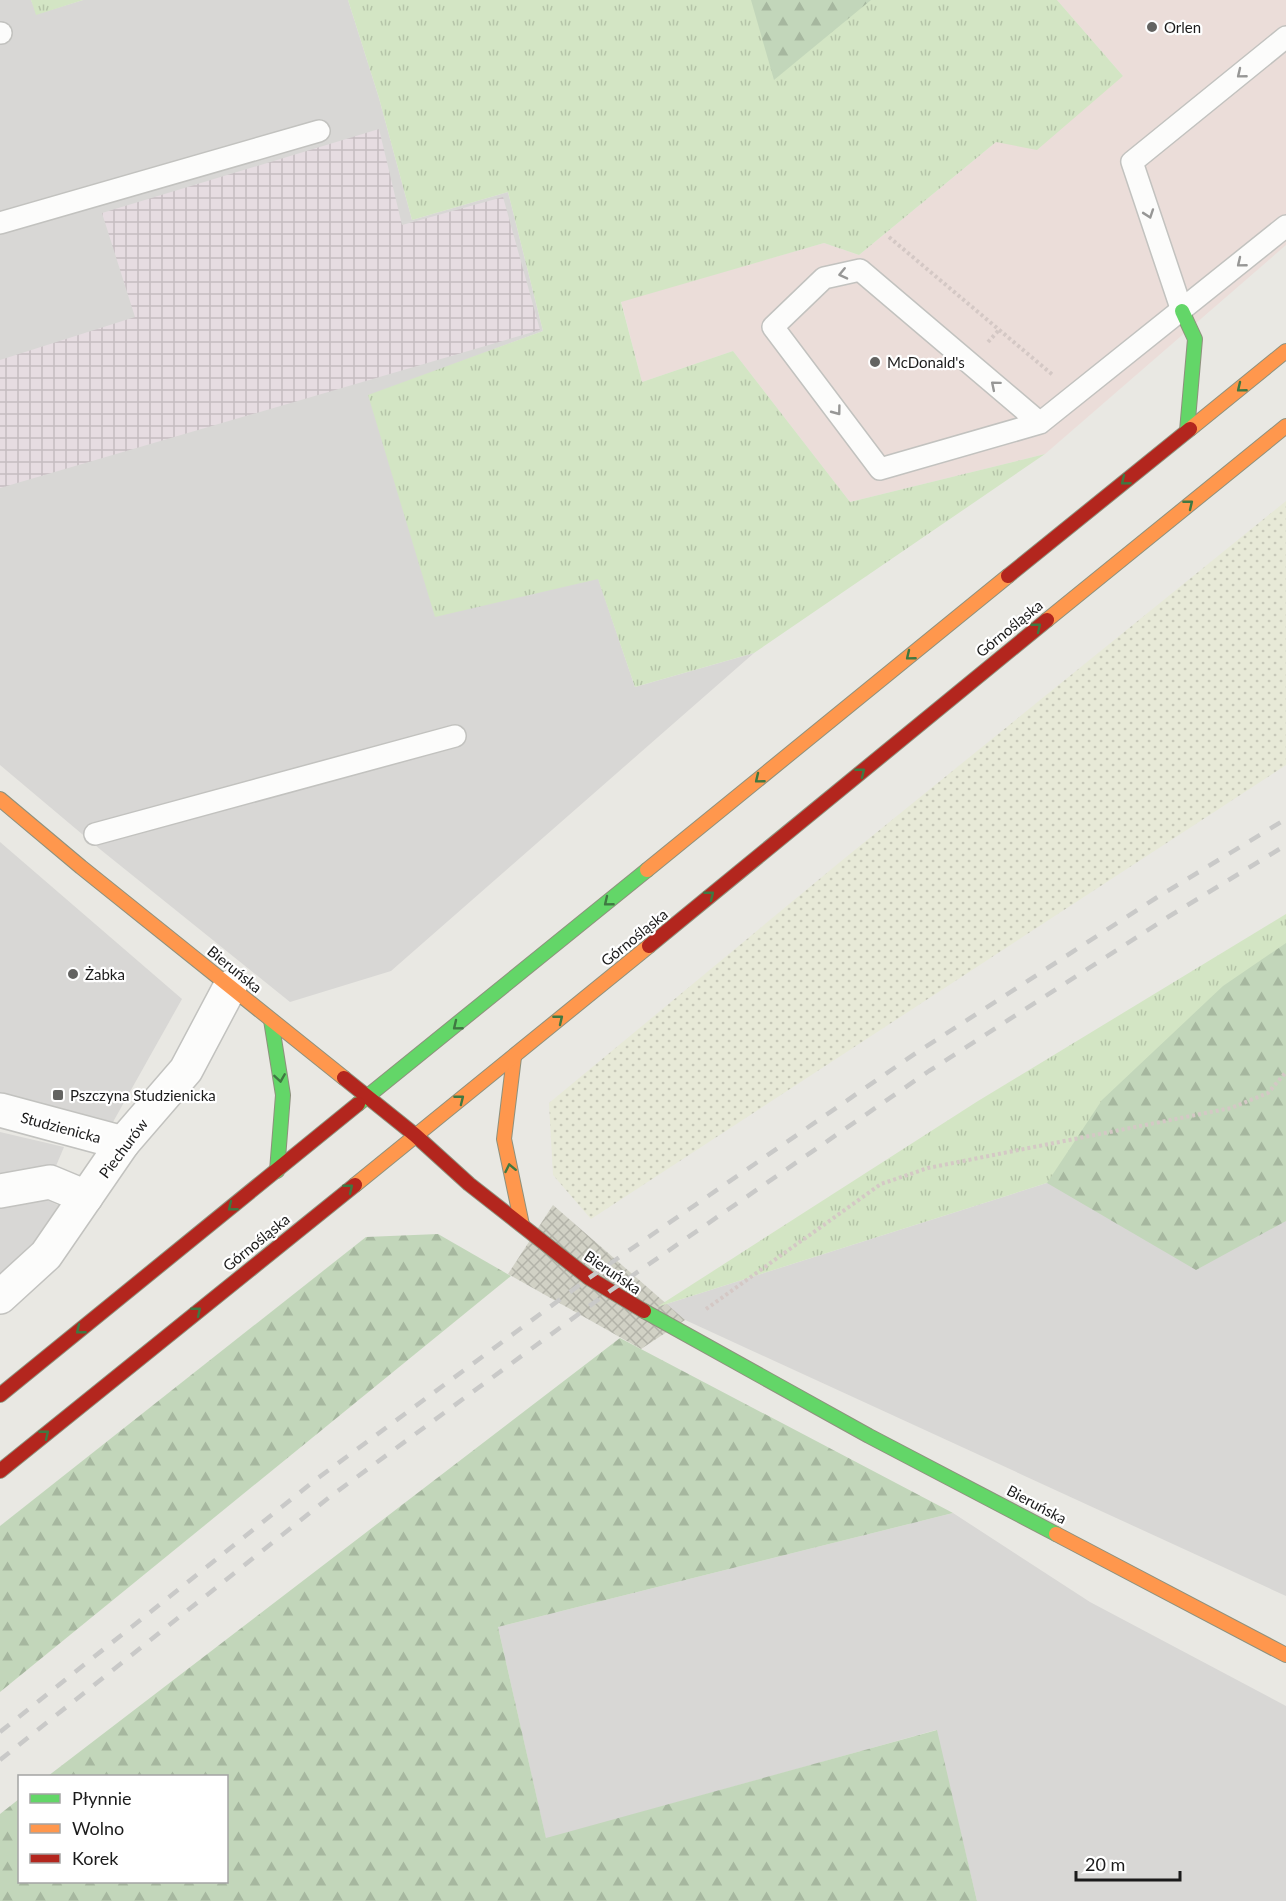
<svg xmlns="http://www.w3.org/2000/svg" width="1286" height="1901" font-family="Lato,sans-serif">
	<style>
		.residential { fill: #d8d7d5 }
		.commercial { fill: #ebddd9 }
		.industrial { fill: url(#industrial-grid) }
		.construction { fill: url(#construction-cross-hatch) }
		.farmland { fill: url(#farmland-dots) }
		.grass { fill: url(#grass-tufts) }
		.forest { fill: url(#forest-firs) }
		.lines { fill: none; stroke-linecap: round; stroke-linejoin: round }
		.lane-casing { stroke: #c2c2bf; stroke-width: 24 }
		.street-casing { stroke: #c2c2bf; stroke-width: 36 }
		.fast-casing { stroke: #8e917d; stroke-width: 16 }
		.slow-casing { stroke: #8e917d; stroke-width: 16 }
		.jam-casing { stroke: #8e917d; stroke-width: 16 }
		.path { stroke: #d4c8c5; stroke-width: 4; stroke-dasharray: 3 3; stroke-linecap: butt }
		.lane { stroke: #fcfcfb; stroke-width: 21 }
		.street { stroke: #fcfcfb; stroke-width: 33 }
		.fast { stroke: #63d668; stroke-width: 14 }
		.slow { stroke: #ff974d; stroke-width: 14 }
		.jam { stroke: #b3261e; stroke-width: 14 }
		.rail { stroke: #c9c9c8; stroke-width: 4.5; stroke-dasharray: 12 12; stroke-linecap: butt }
		.oneway { stroke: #979796 }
		.oneway2 { stroke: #3f7842 }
		.poi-dot { fill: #636361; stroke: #fff; stroke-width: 2 }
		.labels { text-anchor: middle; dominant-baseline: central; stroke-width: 4.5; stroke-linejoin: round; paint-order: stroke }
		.poi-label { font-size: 15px; fill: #1b1b1b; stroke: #fff; text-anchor: start }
		.street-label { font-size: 15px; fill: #1b1b1b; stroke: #fff }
	</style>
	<defs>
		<pattern id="industrial-grid" width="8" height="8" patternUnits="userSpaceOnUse" patternTransform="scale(1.5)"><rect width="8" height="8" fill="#e6dce1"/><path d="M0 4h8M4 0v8" fill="none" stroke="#c5bcc0"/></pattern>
		<pattern id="construction-cross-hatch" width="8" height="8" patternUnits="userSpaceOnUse" patternTransform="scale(1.5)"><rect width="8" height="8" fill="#d1d1c5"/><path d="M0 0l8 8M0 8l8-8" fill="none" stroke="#b3b3a9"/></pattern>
		<pattern id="farmland-dots" width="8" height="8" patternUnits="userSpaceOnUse" patternTransform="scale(1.5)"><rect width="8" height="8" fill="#e7e9d7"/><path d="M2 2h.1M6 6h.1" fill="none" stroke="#c6c7b8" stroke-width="1.8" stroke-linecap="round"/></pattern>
		<pattern id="grass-tufts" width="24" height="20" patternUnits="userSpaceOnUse" patternTransform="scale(1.5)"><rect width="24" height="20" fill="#d3e5c4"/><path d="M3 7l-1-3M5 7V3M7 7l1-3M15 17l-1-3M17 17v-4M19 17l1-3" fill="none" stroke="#b5c4a8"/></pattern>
		<pattern id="forest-firs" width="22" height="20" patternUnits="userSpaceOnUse" patternTransform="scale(1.5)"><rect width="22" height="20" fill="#c2d6ba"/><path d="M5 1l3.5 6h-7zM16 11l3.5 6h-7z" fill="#a6b79f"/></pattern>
	</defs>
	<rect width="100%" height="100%" fill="#e9e8e3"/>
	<!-- residential -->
	<g class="residential">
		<path d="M 0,0 L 31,0 L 37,14 L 83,0 L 348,0 L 379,98 L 412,220 L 508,192 L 543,331 L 369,396 L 598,578 L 635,687 L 754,653 L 391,971 L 290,1002 L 101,850 L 0,765 Z"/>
		<path d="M 0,842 L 182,999 L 113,1122 L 0,1092 Z"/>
		<path d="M 1286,1107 L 1286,1596 L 657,1307 Z"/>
		<path d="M 0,1132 L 64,1147 L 56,1166 L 0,1176 Z"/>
		<path d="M 45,1199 L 62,1207 L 30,1249 L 0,1275 L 0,1207 Z"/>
		<path d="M 953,1513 L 1090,1602 L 1286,1706 L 1286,1901 L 977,1901 L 936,1730 L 546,1839 L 498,1627 Z"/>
	</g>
	<!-- commercial -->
	<path class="commercial" d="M 1057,0 L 1286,0 L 1286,245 L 1045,454 L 850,502 L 733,351 L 642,382 L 621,301 L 824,243 L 859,255 L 996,142 L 1123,76 Z"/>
	<!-- industrial -->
	<path class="industrial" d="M 379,129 L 402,225 L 503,197 L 540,330 L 0,488 L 0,360 L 135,317 L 102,213 Z"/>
	<!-- construction -->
	<path class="construction" d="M 553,1205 L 685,1320 L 641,1349 L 508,1274 Z"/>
	<!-- farmland -->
	<path class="farmland" d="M 1286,501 L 1286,765 L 591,1219 L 553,1175 L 549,1103 L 840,862 Z"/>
	<!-- grass -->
	<g class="grass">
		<path d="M 31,0 L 83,0 L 36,15 Z"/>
		<path d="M 348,0 L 1057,0 L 1123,76 L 1037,150 L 996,142 L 859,255 L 824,243 L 621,302 L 642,382 L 733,351 L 850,502 L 1045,454 L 754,653 L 635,687 L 598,579 L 435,617 L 368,395 L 543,331 L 508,192 L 412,220 L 379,98 Z"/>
		<path d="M 1286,914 L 1286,1107 L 657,1307 L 978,1101 Z"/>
	</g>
	<!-- forest -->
	<g class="forest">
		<path d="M 751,0 L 871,0 L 774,80 Z"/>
		<path d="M 1286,943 L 1286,1221 L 1196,1270 L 1047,1183 L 1102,1100 L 1223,986 Z"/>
		<path d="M 438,1234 L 511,1276 L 0,1692 L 0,1526 L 366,1237 Z"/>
		<path d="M 620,1338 L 953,1513 L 498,1627 L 546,1838 L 937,1730 L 977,1901 L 0,1901 L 0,1814 L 19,1799 L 20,1882 L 226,1882 L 226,1776 L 48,1776 Z"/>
	</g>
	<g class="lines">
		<defs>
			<g id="lane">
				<path d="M 0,33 L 1,33"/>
				<path d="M 0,223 L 319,131"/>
				<path d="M 1182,311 L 1132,162 L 1286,37"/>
				<path d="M 1040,423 L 860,270 L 824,278 L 773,327 L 880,469 L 1040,423 L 1286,226"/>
				<path d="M 95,834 L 455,736"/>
			</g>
			<g id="street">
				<path d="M 0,1110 L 123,1143"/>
				<path d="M 0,1191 L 50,1182 L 86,1197"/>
				<path d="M 0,1297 L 46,1255 L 123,1143 L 186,1070 L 230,987"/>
			</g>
			<g id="fast">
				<path d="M 1182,311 L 1195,339 L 1187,431"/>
				<path d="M 271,1020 L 283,1095 L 277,1171"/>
				<path d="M 358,1104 L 647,870"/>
				<path d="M 644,1311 L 869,1436 L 1056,1534"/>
			</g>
			<g id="slow">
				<path d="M 1190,429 L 1286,351"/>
				<path d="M 1047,620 L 1286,426"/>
				<path d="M 0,799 L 81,867 L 344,1078"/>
				<path d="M 647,870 L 1008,576"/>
				<path d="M 514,1057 L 504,1139 L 522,1225"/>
				<path d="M 355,1185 L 649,946"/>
				<path d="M 1056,1534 L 1286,1655"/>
			</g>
			<g id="jam">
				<path d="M 1008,576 L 1190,429"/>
				<path d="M 649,946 L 1047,620"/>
				<path d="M 344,1078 L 415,1135 L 469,1184 L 589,1278 L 644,1311"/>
				<path d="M 0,1395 L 358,1104"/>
				<path d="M 0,1471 L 355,1185"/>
			</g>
		</defs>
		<!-- lane casing -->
		<use href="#lane" class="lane-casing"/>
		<!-- street casing -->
		<use href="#street" class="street-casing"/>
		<!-- fast casing -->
		<use href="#fast" class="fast-casing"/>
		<!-- slow casing -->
		<use href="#slow" class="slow-casing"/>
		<!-- jam casing -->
		<use href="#jam" class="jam-casing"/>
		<!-- path -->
		<g class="path">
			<path d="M 889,237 L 1054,376"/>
			<path d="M 988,342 L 999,330"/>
			<path d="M 706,1309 L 881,1184 L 928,1168 L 1231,1108 L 1268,1093 L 1286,1072"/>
		</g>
		<!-- lane -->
		<use href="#lane" class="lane"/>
		<!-- street -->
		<use href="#street" class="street"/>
		<!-- fast -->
		<use href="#fast" class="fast"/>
		<!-- slow -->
		<use href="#slow" class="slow"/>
		<!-- jam -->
		<use href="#jam" class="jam"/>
		<!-- rail -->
		<g class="rail">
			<path d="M 0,1732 L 318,1478 L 589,1278 L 916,1053 L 1156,898 L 1286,819"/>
			<path d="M 0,1760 L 331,1496 L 610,1291 L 929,1071 L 1168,917 L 1286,845"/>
		</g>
	</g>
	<!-- one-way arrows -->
	<defs><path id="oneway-chevron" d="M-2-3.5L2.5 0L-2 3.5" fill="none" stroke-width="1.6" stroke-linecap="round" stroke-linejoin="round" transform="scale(1.5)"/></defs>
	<g class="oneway">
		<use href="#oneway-chevron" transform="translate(1241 74) rotate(141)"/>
		<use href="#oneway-chevron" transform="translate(1149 214) rotate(71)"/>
		<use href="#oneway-chevron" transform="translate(1241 263) rotate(141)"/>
		<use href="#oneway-chevron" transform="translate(843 274) rotate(167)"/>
		<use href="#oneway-chevron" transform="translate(995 385) rotate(-140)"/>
		<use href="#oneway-chevron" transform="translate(837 411) rotate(53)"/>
	</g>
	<g class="oneway2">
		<use href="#oneway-chevron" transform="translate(1241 388) rotate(141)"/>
		<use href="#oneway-chevron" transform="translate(1125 481) rotate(141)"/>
		<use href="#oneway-chevron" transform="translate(1189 504) rotate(-39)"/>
		<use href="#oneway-chevron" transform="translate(1037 627) rotate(-39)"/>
		<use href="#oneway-chevron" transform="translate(910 656) rotate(141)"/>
		<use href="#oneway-chevron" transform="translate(861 772) rotate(-39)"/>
		<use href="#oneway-chevron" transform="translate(759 779) rotate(141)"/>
		<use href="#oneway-chevron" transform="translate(710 895) rotate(-39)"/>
		<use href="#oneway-chevron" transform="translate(608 902) rotate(141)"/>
		<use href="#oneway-chevron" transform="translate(559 1019) rotate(-39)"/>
		<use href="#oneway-chevron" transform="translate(457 1026) rotate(141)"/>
		<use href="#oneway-chevron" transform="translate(280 1078) rotate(81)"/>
		<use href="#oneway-chevron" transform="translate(460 1099) rotate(-38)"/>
		<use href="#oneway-chevron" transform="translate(510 1168) rotate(-102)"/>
		<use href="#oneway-chevron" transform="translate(349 1188) rotate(-39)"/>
		<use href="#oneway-chevron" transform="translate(232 1207) rotate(141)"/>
		<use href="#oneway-chevron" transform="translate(197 1311) rotate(-39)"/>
		<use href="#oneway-chevron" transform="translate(80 1330) rotate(141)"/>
		<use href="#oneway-chevron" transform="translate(45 1434) rotate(-39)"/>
	</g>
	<!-- markers -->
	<g class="poi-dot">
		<circle cx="1152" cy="27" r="6"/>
		<circle cx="875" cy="362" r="6"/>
		<circle cx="73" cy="974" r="6"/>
		<rect x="52" y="1089" width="12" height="12" rx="3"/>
	</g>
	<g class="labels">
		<!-- poi labels -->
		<g class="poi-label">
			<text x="1164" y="27">Orlen</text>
			<text x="887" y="362">McDonald's</text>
			<text x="85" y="974">Żabka</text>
			<text x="70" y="1095">Pszczyna Studzienicka</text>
		</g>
		<!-- street labels -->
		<g class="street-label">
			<text transform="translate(1009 628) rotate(-39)">Górnośląska</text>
			<text transform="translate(634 937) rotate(-39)">Górnośląska</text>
			<text transform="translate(235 969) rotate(39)">Bieruńska</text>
			<text transform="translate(61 1127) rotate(15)">Studzienicka</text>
			<text transform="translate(123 1148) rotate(-53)">Piechurów</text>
			<text transform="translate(256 1242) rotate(-39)">Górnośląska</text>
			<text transform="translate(613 1272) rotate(34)">Bieruńska</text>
			<text transform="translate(1037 1504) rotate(28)">Bieruńska</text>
		</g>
	</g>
	<!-- legend -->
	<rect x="18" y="1775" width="210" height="108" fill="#ffffff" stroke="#a4a4a4" stroke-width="1.5"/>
	<rect x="30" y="1794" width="30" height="9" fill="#63d668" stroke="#a4a4a4" stroke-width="1.5"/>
	<text x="72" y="1805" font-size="18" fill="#1b1b1b">Płynnie</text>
	<rect x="30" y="1824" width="30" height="9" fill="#ff974d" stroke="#a4a4a4" stroke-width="1.5"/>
	<text x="72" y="1835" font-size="18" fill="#1b1b1b">Wolno</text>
	<rect x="30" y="1854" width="30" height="9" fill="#b3261e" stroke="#a4a4a4" stroke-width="1.5"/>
	<text x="72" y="1865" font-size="18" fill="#1b1b1b">Korek</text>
	<!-- scale -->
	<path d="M1076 1871v9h104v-9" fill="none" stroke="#1b1b1b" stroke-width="3"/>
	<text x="1085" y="1871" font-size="18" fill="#1b1b1b" stroke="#ffffff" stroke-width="4.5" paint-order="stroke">20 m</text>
</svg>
